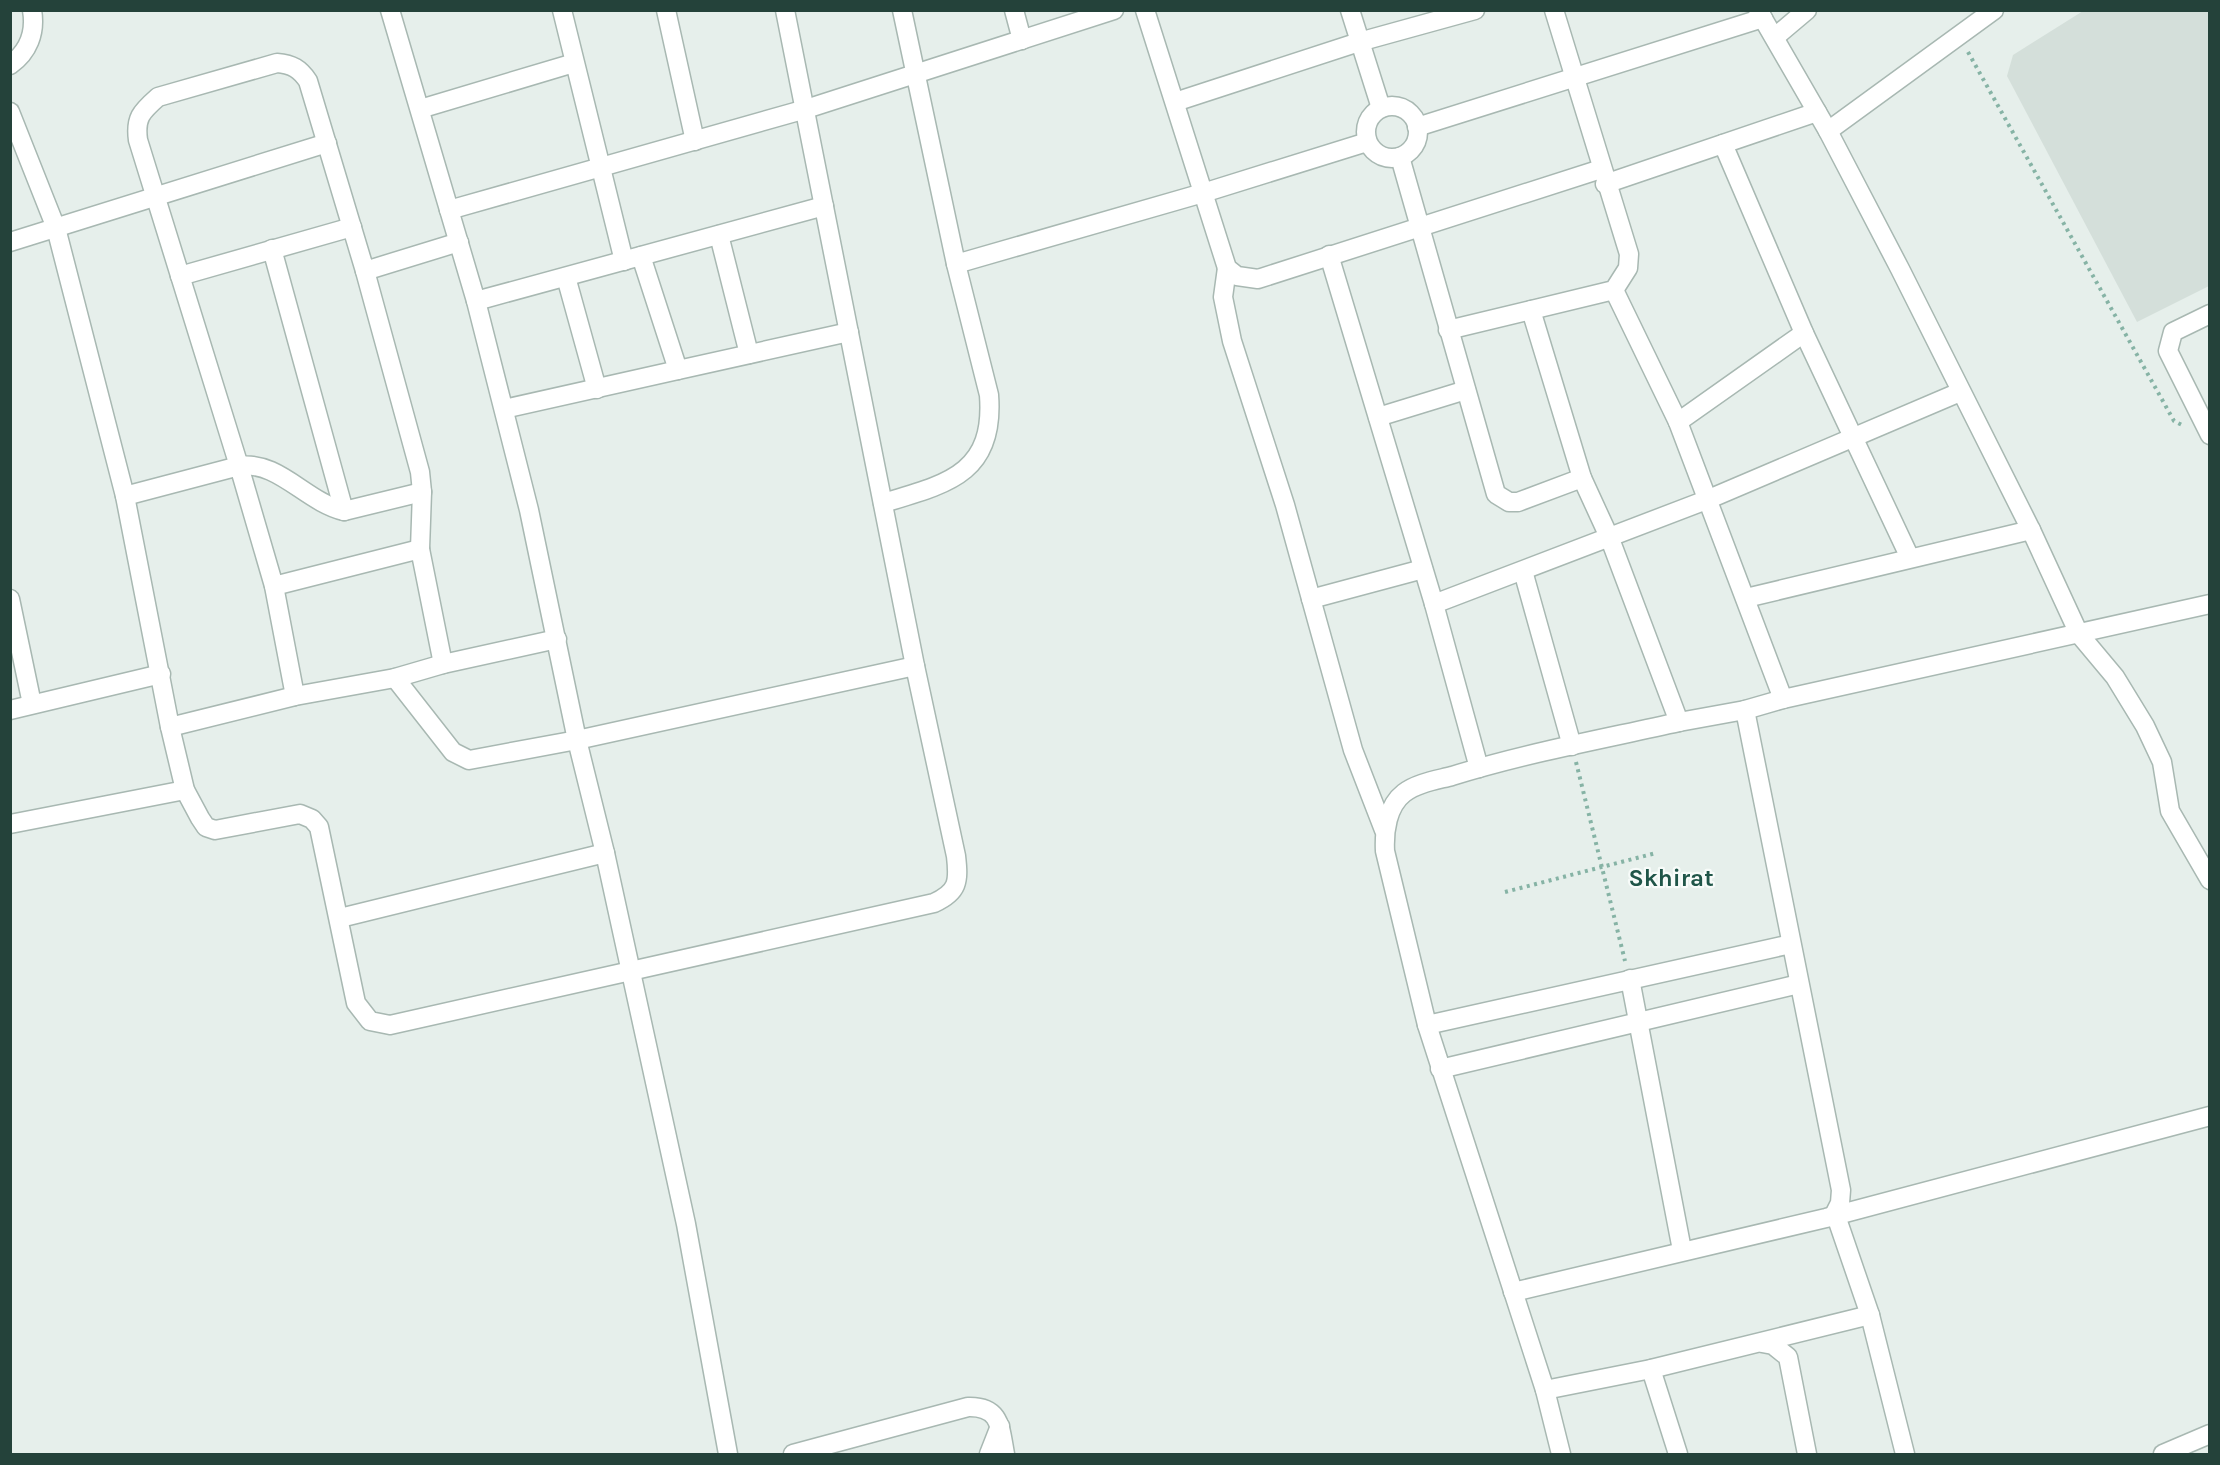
<svg xmlns="http://www.w3.org/2000/svg" width="2220" height="1465" font-family="Karla,sans-serif">
	<style>
		.built { fill: #d4dfda }
		.lines { fill: none; stroke-linecap: round; stroke-linejoin: round }
		.minor-casing { stroke: #a8b8b2; stroke-width: 21 }
		.path { stroke: #86b3a5; stroke-width: 4; stroke-dasharray: 3 4.5; stroke-linecap: butt }
		.minor { stroke: #fff; stroke-width: 18 }
		.labels { text-anchor: middle; dominant-baseline: central; stroke-width: 4.5; stroke-linejoin: round; paint-order: stroke }
		.district-label { font-size: 24px; font-weight: bold; fill: #1f5548; stroke: #f7fbf9 }
	</style>
	<rect width="100%" height="100%" fill="#e6efeb"/>
	<!-- built -->
	<path class="built" d="M 2083,11 L 2209,11 L 2209,286 L 2137,322 L 2007,76 L 2013,55 Z"/>
	<g class="lines">
		<defs>
			<g id="minor">
				<path d="M 390,10 L 476,301 L 529,510 L 577,740 L 605,853 L 686,1224 L 728,1454"/>
				<path d="M 562,10 L 624,261"/>
				<path d="M 666,10 L 695,141"/>
				<path d="M 902,10 L 956,264 L 1203,193 L 1367,142"/>
				<path d="M 1014,10 L 1022,40"/>
				<path d="M 1145,10 L 1227,268 L 1237,276 L 1258,279 L 1601,169"/>
				<path d="M 1350,10 L 1381,108"/>
				<path d="M 1758,10 L 1828,131 L 1900,269 L 2031,530 L 2079,634 L 2115,677 L 2145,726 L 2162,762 L 2170,811 L 2210,880"/>
				<path d="M 1775,37 L 1807,10"/>
				<path d="M 10,65 C 28,52 36,33 32,10"/>
				<path d="M 1175,102 L 1359,42 L 1475,10"/>
				<circle cx="1392" cy="132" r="26"/>
				<path d="M 420,109 L 574,63"/>
				<path d="M 10,112 L 56,228 L 125,496 L 170,727 L 185,790 L 200,818 L 206,827 L 215,830 L 300,814 L 312,819 L 319,827 L 356,1003 L 370,1021 L 390,1025 L 934,903 C 958,892 959,882 956,856 L 915,666 L 785,10"/>
				<path d="M 1417,127 L 1763,18"/>
				<path d="M 1828,131 L 1994,10"/>
				<path d="M 1723,144 L 1804,333 L 1910,558"/>
				<path d="M 1400,157 L 1496,494 L 1509,502 L 1518,502 L 1582,478"/>
				<path d="M 1605,184 L 1817,112"/>
				<path d="M 449,210 L 806,109 L 1114,10"/>
				<path d="M 719,235 L 749,354"/>
				<path d="M 10,242 L 327,143"/>
				<path d="M 272,249 L 344,511 L 422,492"/>
				<path d="M 1329,255 L 1434,604"/>
				<path d="M 1227,268 L 1223,297 L 1232,341 L 1285,505 L 1353,750 L 1384,830"/>
				<path d="M 365,271 L 420,472 L 422,492 L 420,549"/>
				<path d="M 180,276 L 352,227"/>
				<path d="M 566,277 L 597,389"/>
				<path d="M 1614,290 L 1678,422"/>
				<path d="M 476,301 L 824,206"/>
				<path d="M 1531,310 L 1582,478 L 1610,539 L 1679,722 C 1603,739 1526,753 1452,776 C 1437,780 1417,783 1404,793 C 1387,806 1384,832 1385,851 L 1427,1025 L 1545,1390 L 1561,1454"/>
				<path d="M 2210,314 L 2173,332 L 2168,351 L 2210,435"/>
				<path d="M 1448,330 L 1614,290 L 1628,268 L 1629,254 L 1554,10"/>
				<path d="M 678,370 L 849,332"/>
				<path d="M 504,409 L 678,370 L 641,256"/>
				<path d="M 1378,417 L 1466,390"/>
				<path d="M 125,496 L 239,466 L 274,586 L 295,696"/>
				<path d="M 883,503 C 947,484 995,474 989,395 L 956,264"/>
				<path d="M 344,511 C 306,502 278,460 239,466 L 138,140 C 135,118 141,112 158,97 L 277,63 C 292,64 300,69 308,81 L 365,271 L 459,242"/>
				<path d="M 1523,571 L 1572,746"/>
				<path d="M 274,586 L 420,549 L 443,664"/>
				<path d="M 1746,598 L 2031,530"/>
				<path d="M 10,599 L 32,704"/>
				<path d="M 1311,599 L 1423,569"/>
				<path d="M 395,678 L 453,752 L 469,760 L 577,740 L 915,666"/>
				<path d="M 1783,699 L 1678,422 L 1804,333"/>
				<path d="M 10,710 L 161,674"/>
				<path d="M 1745,710 L 1783,699 L 2210,604"/>
				<path d="M 1679,722 L 1745,710 L 1841,1190 L 1840,1203 L 1835,1213 L 1870,1315 L 1905,1454"/>
				<path d="M 170,727 L 295,696 L 395,678 L 443,664 L 557,639"/>
				<path d="M 1479,768 L 1434,604 L 1709,499 L 1960,392"/>
				<path d="M 10,824 L 185,790"/>
				<path d="M 340,918 L 605,853"/>
				<path d="M 1630,979 L 1682,1250"/>
				<path d="M 1427,1025 L 1791,944"/>
				<path d="M 1440,1069 L 1799,984"/>
				<path d="M 1513,1292 L 1826,1218 L 2210,1116"/>
				<path d="M 1762,1343 L 1773,1345 L 1788,1357 L 1807,1454"/>
				<path d="M 1651,1369 L 1678,1454"/>
				<path d="M 1545,1390 L 1651,1369 L 1870,1315"/>
				<path d="M 793,1454 L 968,1407 C 1001,1406 1000,1428 1005,1454"/>
				<path d="M 989,1454 L 1000,1426"/>
				<path d="M 2163,1454 L 2210,1434"/>
			</g>
		</defs>
		<!-- minor casing -->
		<use href="#minor" class="minor-casing"/>
		<!-- path -->
		<g class="path">
			<path d="M 1968,52 L 2174,421 L 2184,426"/>
			<path d="M 1576,762 L 1625,961"/>
			<path d="M 1505,892 L 1656,853"/>
		</g>
		<!-- minor -->
		<use href="#minor" class="minor"/>
	</g>
	<g class="labels">
		<!-- district labels -->
		<g class="district-label">
			<text x="1671" y="878">Skhirat</text>
		</g>
	</g>
	<!-- border -->
	<rect width="2220" height="1465" fill="none" stroke="#24423a" stroke-width="24"/>
</svg>
